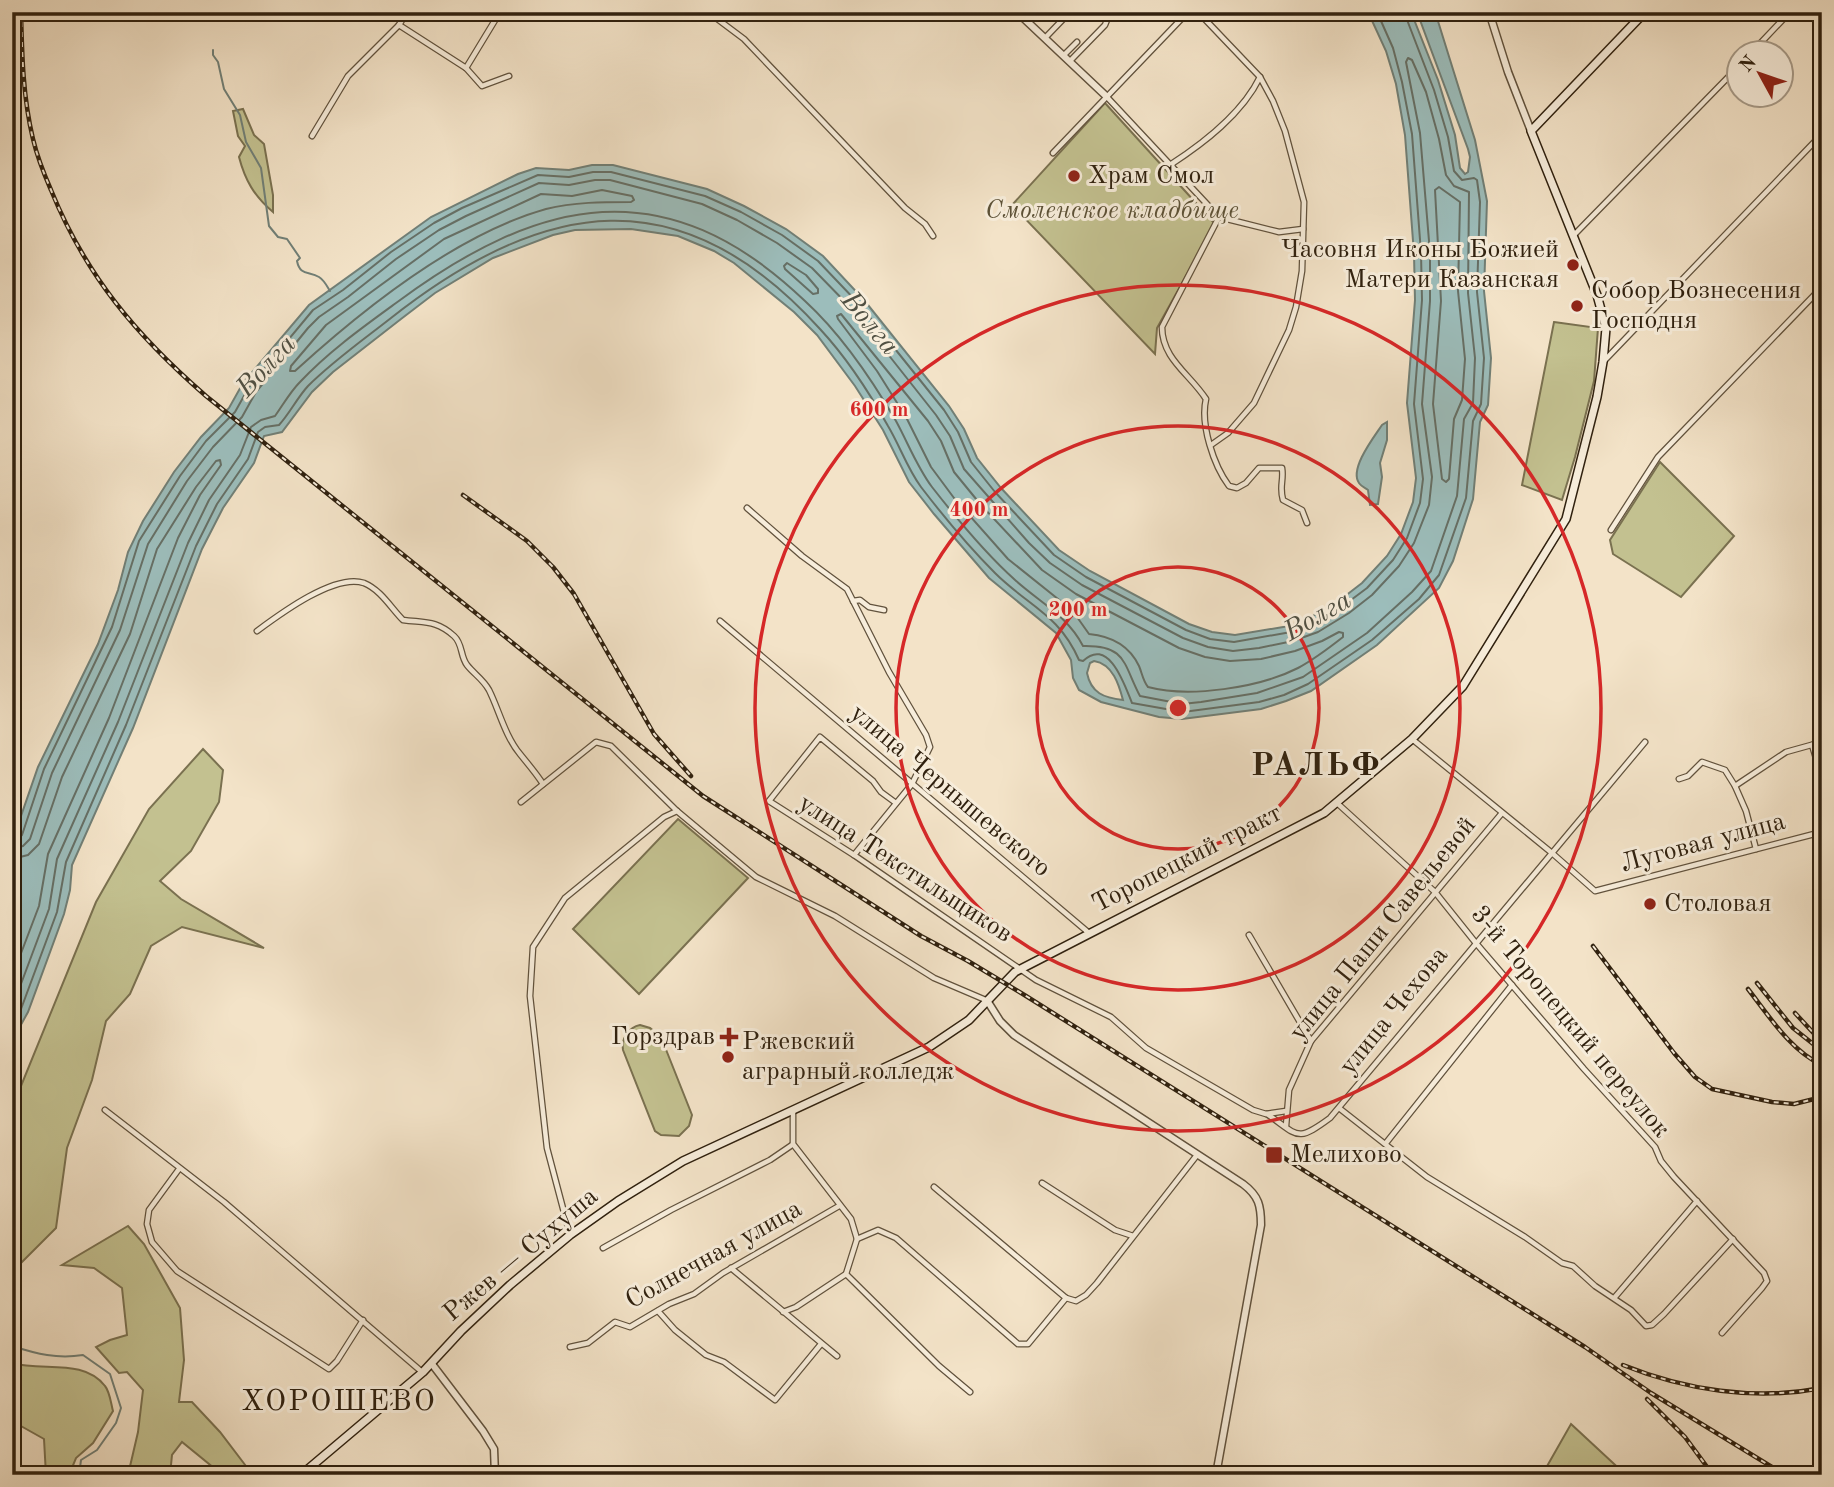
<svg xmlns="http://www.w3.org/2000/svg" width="1834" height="1487" font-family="'Old Standard TT',serif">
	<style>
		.green { fill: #c3c190; stroke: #7a7150; stroke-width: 2 }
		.water { fill: #9cbdbb; stroke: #717f76; stroke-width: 2; fill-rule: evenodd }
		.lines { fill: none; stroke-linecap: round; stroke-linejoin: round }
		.shore { stroke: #666f65; stroke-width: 2 }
		.stream { stroke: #717f76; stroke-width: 2 }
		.minor-casing { stroke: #61523d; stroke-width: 7 }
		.tertiary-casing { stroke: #61523d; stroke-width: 9 }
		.secondary-casing { stroke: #30210f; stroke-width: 10 }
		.minor { stroke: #f7eddb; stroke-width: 4.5 }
		.tertiary { stroke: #f7eddb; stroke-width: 6 }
		.secondary { stroke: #f7eddb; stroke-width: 7 }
		.rail-casing { stroke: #30210f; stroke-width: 4.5 }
		.rail { stroke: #f7eddb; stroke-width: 2; stroke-dasharray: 5; stroke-linecap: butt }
		.ring { fill: none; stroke: #d62828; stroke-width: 3.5 }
		.poi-dot { fill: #8f2418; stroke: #f7eddb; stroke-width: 2.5 }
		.labels { text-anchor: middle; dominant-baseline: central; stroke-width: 6; stroke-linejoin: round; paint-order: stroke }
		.poi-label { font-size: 26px; fill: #30210f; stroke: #f7eddb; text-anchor: start }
		.park-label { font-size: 26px; font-style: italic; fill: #5c5136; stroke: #f7eddb }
		.street-label { font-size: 26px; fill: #30210f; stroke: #f7eddb }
		.water-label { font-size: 28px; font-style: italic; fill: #505043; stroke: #f7eddb }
		.quarter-label { font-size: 30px; letter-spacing: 2px; fill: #30210f; stroke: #f7eddb }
		.district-label { font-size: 33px; font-weight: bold; letter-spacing: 2px; fill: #30210f; stroke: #f7eddb }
		.centre { fill: #d62828; stroke: #f7eddb; stroke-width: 3.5 }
		.ring-label { font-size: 21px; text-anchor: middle; font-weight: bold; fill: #d62828; stroke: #f7eddb; stroke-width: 6; stroke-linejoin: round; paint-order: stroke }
	</style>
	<rect width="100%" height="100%" fill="#f3e3c8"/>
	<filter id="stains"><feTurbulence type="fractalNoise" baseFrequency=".00286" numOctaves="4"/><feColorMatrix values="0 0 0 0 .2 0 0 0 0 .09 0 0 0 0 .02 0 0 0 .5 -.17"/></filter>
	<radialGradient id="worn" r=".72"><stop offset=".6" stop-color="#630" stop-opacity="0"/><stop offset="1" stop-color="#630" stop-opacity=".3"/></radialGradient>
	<!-- green -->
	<g class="green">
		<path d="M 1105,103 L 1215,224 L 1157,328 L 1155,354 L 1012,205 Z"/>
		<path d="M 243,109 L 254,135 L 264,144 L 273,195 L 273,212 C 254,196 245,180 239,157 L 245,146 L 238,136 L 233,111 Z"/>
		<path d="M 1554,322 L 1598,328 L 1594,381 L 1575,457 L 1562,500 L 1522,485 Z"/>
		<path d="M 1660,462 L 1734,536 L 1681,597 L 1613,554 L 1610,540 Z"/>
		<path d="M 203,749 L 223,770 L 219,802 L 191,851 L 160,881 L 181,899 L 264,948 L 182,927 L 151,946 L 130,994 L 106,1021 L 92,1080 L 67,1148 L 56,1228 L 13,1271 L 12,1108 L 96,902 L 149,809 Z"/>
		<path d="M 678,819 L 748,878 L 639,994 L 573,929 Z"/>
		<path d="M 640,1025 L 650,1028 L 661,1037 L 692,1115 L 689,1126 L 679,1136 L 661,1135 L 655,1131 L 623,1050 C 621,1039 629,1027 640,1025 Z"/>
		<path d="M 128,1226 L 144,1244 L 180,1308 L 184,1360 L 179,1402 L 192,1402 L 220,1432 L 252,1474 L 214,1468 L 182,1442 L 172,1455 L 170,1475 L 128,1475 L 138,1432 L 143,1390 L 127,1372 L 119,1373 L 96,1347 L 110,1340 L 127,1335 L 122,1288 L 94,1268 L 62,1265 Z"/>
		<path d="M 12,1363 C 43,1372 83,1358 105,1386 C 110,1392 111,1404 113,1411 L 93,1443 L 76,1458 L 69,1475 L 46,1475 L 44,1439 L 12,1421 Z"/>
		<path d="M 1571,1424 L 1626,1475 L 1542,1475 Z"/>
	</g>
	<!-- water -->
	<g class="water">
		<path d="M 1368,12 L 1411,12 L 1438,80 L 1455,135 L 1460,168 L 1465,174 L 1468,172 L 1470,157 L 1468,149 L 1417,12 L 1435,12 L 1437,18 L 1475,140 L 1487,201 L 1484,291 L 1491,358 L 1488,405 L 1480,422 L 1473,499 L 1453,561 L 1439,588 L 1377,645 L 1311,691 L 1286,701 L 1261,709 L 1182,719 L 1159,717 L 1101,702 L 1079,690 L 1073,678 L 1071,660 L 1056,633 L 989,578 L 934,514 L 909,482 L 883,430 L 855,386 L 817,335 L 794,312 L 734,263 L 714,251 L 678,236 L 631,229 L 575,230 L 553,235 L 493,258 L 435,293 L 401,319 L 333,372 L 312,392 L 282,432 L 264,436 L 254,463 L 223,508 L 202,549 L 133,728 L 72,865 L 70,890 L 64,914 L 28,1012 L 12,1041 L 12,842 L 38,767 L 98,644 L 118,590 L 128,552 L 143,521 L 174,472 L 201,437 L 229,408 L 243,383 L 309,305 L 431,217 L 518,174 L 536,168 L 569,170 L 592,165 L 613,165 L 707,189 L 744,206 L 786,229 L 823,256 L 864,300 L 949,406 L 964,429 L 977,458 L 1001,488 L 1059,550 L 1090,571 L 1189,624 L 1212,632 L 1235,635 L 1289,626 L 1311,617 L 1340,600 L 1362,583 L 1387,556 L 1401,534 L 1413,502 L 1416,478 L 1407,403 L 1415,300 L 1414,254 L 1405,135 L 1396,84 L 1386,51 ZM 1094,661 C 1113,664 1119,685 1123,700 C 1104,698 1091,693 1087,673 L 1090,663 Z"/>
		<path d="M 1387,422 L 1387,440 L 1380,463 L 1382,477 L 1378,504 L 1370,505 L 1368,490 C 1365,488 1361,486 1359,483 C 1349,469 1374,437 1382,425 Z"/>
	</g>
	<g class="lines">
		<!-- shore -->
		<g class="shore">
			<path d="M 1439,187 L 1460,202 L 1458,291 L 1465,359 L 1462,400 L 1454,419 L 1449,479 L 1446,482 L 1442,479 L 1433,404 L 1441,301 L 1435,190 Z"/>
			<path d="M 602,190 L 632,196 L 634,200 L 631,202 C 603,202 574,202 546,209 C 457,234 363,309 295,371 L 290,371 L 291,366 L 326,325 L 444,239 L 541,194 L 572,196 Z"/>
			<path d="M 787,263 L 806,275 L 818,289 L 818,293 L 813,294 L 785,269 L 784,266 Z"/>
			<path d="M 841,314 L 928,421 L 941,441 L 954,472 L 981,505 L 1042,570 L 1076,594 L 1179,648 L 1205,657 L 1230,661 L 1261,659 L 1295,651 L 1322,641 L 1339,632 L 1343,633 L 1343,637 C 1329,648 1313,660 1298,668 C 1259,688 1189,698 1148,687 C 1143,681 1142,673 1139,666 C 1129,645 1110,636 1089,634 L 1077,617 L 1063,603 L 1008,559 L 954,498 L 931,467 L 906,417 L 877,371 L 838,319 L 837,316 Z"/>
			<path d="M 12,840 L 18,839 L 22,835 L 44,769 L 112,627 L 139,541 L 180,476 L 206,441 L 235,412 L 249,387 L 313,310 L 343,290 L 391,252 L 434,223 L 462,208 L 538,175 L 569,177 L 593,172 L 611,172 L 705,196 L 741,212 L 782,235 L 818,261 L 859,304 L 944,410 L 958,432 L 971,462 L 995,492 L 1054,555 L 1086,577 L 1186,630 L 1210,639 L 1234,642 L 1291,632 L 1315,623 L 1343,606 L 1367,588 L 1393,560 L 1407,538 L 1420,503 L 1423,479 L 1414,404 L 1422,300 L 1421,253 L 1412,134 L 1402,82 L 1393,48 L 1377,12"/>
			<path d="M 12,849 L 23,846 L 30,839 L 52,773 L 120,630 L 148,544 L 187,481 L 213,447 L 242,417 L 256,392 L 308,328 L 319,317 L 348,297 L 396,259 L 439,230 L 466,216 L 539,183 L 569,185 L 595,180 L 610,180 L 702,204 L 737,220 L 777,243 L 812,268 L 853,310 L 936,415 L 950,436 L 964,469 L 1029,543 L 1050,563 L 1082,585 L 1183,638 L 1208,647 L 1233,651 L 1259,648 L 1293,641 L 1318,632 L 1349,613 L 1372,595 L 1399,566 L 1414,543 L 1429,505 L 1432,477 L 1422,404 L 1430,301 L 1430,253 L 1420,133 L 1406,62 L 1408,58 L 1412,60 L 1426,92 L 1439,139 L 1446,175 L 1454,186 L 1469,192 L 1468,293 L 1475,358 L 1473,403 L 1464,419 L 1457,496 L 1431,571 L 1412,592 L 1367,633 L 1303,677 L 1257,693 L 1201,702 L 1182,704 L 1140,696 C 1123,664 1127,645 1083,646 C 1067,615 1039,602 1014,579 C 984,552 957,519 932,487 C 917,467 908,443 896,421 C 871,378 842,335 805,301 C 666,168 540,196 396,303 C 363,327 328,352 300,382 C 290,392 283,405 275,416 L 261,420 L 251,427 L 240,455 L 209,500 L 188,543 L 118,722 L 57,859 L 49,909 L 12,1008"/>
			<path d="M 12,859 L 28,855 L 39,844 L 62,777 L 130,634 L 157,549 L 196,487 L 216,461 L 220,460 L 221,465 L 200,495 L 178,538 L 109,718 L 48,854 L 39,906 L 12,977"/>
			<path d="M 12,1026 L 21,1009 L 57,912 L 66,862 L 126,725 L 196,546 L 217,504 L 248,459 L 258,432 L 265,427 L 279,425 C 290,413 297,398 308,386 C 333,361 363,340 391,318 C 543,198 681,175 820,329 C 847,358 869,392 888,426 C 900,446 907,468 921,487 C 944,517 968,546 995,573 C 1028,606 1059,614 1079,660 L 1083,661 C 1109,636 1125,686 1132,703 L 1183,712 L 1259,702 L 1284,695 L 1308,684 L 1372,640 L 1419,599 L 1439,575 L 1466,498 L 1473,421 L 1481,404 L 1484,358 L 1477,292 L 1480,202 L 1477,180 L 1474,178 L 1462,180 L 1454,171 L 1448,137 L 1434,90 L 1404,12"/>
		</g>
		<!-- stream -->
		<g class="stream">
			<path d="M 213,50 L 213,55 L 218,62 L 224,89 L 240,115 L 246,142 L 261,168 L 269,226 L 278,237 L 287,239 L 300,258 L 297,261 C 300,276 309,271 319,277 C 324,280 327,286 330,291"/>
			<path d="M 12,1346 C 37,1354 57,1359 83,1355 L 110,1374 L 121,1408 L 116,1423 L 97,1450 L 81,1460 L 79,1475"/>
		</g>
		<defs>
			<g id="minor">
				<path d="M 708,12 L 744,39 L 905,208 L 925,224 L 933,236"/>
				<path d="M 1198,12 L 1260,77 L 1273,101 L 1285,131 L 1304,202 L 1302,271 L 1296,307 L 1289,330 L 1254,403 L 1228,433 L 1211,445"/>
				<path d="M 399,25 L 466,68 L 482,86 L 509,76"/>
				<path d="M 1045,38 L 1070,12"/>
				<path d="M 1752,52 L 1790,12"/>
				<path d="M 1064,55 L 1077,42"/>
				<path d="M 1070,61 L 1105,25 L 1107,20 L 1101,12"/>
				<path d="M 466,68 L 500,12"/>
				<path d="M 1106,96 L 1219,217"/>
				<path d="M 312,136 L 348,76 L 399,25 L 407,12"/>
				<path d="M 1053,153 L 1188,12"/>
				<path d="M 1170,165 C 1204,143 1242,114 1260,77"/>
				<path d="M 1219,217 L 1162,327 C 1162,359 1190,374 1206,399 C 1200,425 1214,466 1229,486 L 1237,488 L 1246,483 L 1259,468 L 1282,468 C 1284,481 1279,486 1283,500 L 1302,510 L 1307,523"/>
				<path d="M 1219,217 L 1279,232 L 1303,229"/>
				<path d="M 1574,235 L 1740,65"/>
				<path d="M 1604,361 L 1822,134"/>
				<path d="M 747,508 L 802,556 L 847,589 L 889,672 L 926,735 L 930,747 L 912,784 L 854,855"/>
				<path d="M 1611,530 L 1658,457 L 1822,287"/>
				<path d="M 853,601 L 860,600 L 869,607 L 884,610"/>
				<path d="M 720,621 L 1089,933"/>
				<path d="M 257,631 C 280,614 335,573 364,583 C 381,590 391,608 403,620 C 425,623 436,620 454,636 C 463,644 460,656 467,665 C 474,674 483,679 489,690 C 499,710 505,736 520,754 C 528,764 536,773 543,784"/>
				<path d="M 1412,739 L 1552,853 L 1595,891 L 1822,832"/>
				<path d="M 1812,745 L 1822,778"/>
				<path d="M 1679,779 L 1688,776 L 1702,762 L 1725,770 L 1735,786 L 1786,752 L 1822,742"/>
				<path d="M 1735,786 L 1746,811 L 1756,849"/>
				<path d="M 521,802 L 596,742 L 611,746 L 677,811 L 756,877 L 835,916 L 934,978 L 988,1001"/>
				<path d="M 896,803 L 881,792 L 873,781 L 820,737 L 769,801 L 854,855 L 1036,980 L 1111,1017 L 1146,1048 L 1253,1110 L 1266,1114 L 1286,1111"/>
				<path d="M 1337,803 L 1435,892 L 1475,942 L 1584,1069 L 1655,1147 L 1661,1161 L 1674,1177 L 1764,1273 L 1767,1281 L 1762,1288 L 1722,1333"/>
				<path d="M 1249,935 L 1311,1041"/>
				<path d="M 1339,1108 L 1427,1177 L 1525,1237 L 1562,1263 L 1573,1266 L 1595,1286 L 1631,1310 L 1646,1326 L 1652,1325 L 1664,1314 L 1733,1239"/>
				<path d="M 105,1110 L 224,1202 L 422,1372"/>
				<path d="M 793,1110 L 793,1144 L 851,1219 L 857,1239 L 846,1274 L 939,1366 L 970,1392"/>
				<path d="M 1267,1114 C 1299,1136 1296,1143 1330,1118 L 1645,742"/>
				<path d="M 1286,1126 L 1289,1090 L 1311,1041 L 1502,813"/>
				<path d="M 1386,1143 L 1512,985"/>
				<path d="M 179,1169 L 149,1210 L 147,1224 L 152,1242 L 177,1271 L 329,1369 L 337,1361 L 363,1320"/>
				<path d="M 1042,1183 L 1115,1230 L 1133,1236"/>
				<path d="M 934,1187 L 1066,1298 L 1076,1301 L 1086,1295 L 1097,1283 L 1197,1155"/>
				<path d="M 570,1235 L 547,1148 L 530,996 L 533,947 L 565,898 L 664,817 L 677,811"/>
				<path d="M 857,1239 L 878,1230 L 896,1238 L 1018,1344 L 1028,1344 L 1066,1298"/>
				<path d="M 603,1248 L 671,1210 L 770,1160 L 792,1145"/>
				<path d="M 731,1268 L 837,1356"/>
				<path d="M 1615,1297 L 1697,1201"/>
				<path d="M 658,1311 L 675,1330 L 706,1355 L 724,1362 L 775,1400 L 821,1344"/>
				<path d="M 783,1312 L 796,1307 L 846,1274"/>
				<path d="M 570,1347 L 588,1343 L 615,1322 L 630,1327 L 669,1304 L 694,1294 L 723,1273 L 839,1206"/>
			</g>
			<g id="tertiary">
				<path d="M 1017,12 L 1106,96"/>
				<path d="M 1489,12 L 1508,72 L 1531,131"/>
				<path d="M 988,1002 L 1000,1021 L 1014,1035 L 1243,1184 C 1259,1196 1261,1206 1261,1225 L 1216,1475"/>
				<path d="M 432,1364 L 483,1431 L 494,1449 L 495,1475"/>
			</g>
			<path id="secondary" d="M 301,1475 L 423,1372 L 461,1331 L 510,1285 L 570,1235 L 618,1201 L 683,1161 L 929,1047 L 969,1020 L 1015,972 L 1324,813 L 1412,739 L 1463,686 L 1566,519 L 1597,397 L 1603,362 L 1606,328 L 1597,295 L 1531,131 L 1645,12"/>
		</defs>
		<!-- minor casing -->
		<use href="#minor" class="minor-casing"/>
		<!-- tertiary casing -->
		<use href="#tertiary" class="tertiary-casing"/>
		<!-- secondary casing -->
		<use href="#secondary" class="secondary-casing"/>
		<!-- minor -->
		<use href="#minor" class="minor"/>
		<!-- tertiary -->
		<use href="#tertiary" class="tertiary"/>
		<!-- secondary -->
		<use href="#secondary" class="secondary"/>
		<defs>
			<g id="rail">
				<path d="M 21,12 C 22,55 23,98 33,139 C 37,156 44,174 51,190 C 86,276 136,335 206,396 L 703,796 L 921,936 L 968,961 L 1026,996 L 1585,1347 L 1651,1393 L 1785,1475"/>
				<path d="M 463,495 L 527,541 L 553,567 L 574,594 L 654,734 L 691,776"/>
				<path d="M 1593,946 L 1674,1053 L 1695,1077 L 1712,1089 L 1772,1102 L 1794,1104 L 1822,1097"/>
				<path d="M 1757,983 L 1793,1028 L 1822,1051"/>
				<path d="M 1748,989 C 1769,1016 1790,1050 1822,1065"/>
				<path d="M 1795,1013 L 1819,1039"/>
				<path d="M 1816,1076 L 1822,1079"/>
				<path d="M 1623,1365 C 1685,1390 1755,1401 1822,1388"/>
				<path d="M 1647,1399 L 1685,1437 L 1713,1475"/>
			</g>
		</defs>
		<!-- rail casing -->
		<use href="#rail" class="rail-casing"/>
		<!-- rail -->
		<use href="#rail" class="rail"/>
	</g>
	<!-- distance rings -->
	<g class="ring">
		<circle cx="1178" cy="708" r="141"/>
		<circle cx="1178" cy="708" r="282"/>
		<circle cx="1178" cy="708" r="423"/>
	</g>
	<!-- markers -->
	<g class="poi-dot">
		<circle cx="1074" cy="176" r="7"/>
		<circle cx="1573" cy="265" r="7"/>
		<circle cx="1577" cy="306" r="7"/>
		<circle cx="1650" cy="904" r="7"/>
		<path d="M725.5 1026.5h7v7h7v7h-7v7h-7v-7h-7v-7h7z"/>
		<circle cx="728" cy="1057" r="7"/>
		<rect x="1265" y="1146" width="18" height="18" rx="3.5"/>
	</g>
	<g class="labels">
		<!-- poi labels -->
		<g class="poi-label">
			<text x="1088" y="176">Храм Смол</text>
			<text x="1559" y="250" text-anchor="end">Часовня Иконы Божией<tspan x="1559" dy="30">Матери Казанская</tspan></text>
			<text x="1591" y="291">Собор Вознесения<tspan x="1591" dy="30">Господня</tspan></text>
			<text x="1664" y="904">Столовая</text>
			<text x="715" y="1037" text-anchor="end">Горздрав</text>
			<text x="742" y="1042">Ржевский<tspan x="742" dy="30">аграрный колледж</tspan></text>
			<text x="1290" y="1155">Мелихово</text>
		</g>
		<!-- park labels -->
		<g class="park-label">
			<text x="1112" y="211">Смоленское кладбище</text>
		</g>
		<!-- street labels -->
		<g class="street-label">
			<text transform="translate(950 791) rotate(40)">улица Чернышевского</text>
			<text transform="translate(1703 843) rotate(-15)">Луговая улица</text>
			<text transform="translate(1187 859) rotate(-27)">Торопецкий тракт</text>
			<text transform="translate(905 869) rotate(33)">улица Текстильщиков</text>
			<text transform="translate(1383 929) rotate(-51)">улица Паши Савельевой</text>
			<text transform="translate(1394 1011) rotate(-51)">улица Чехова</text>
			<text transform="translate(1570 1022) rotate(50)">3-й Торопецкий переулок</text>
			<text transform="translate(521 1255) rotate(-40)">Ржев — Сухуша</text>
			<text transform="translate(714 1255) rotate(-29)">Солнечная улица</text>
		</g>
		<!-- water labels -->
		<g class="water-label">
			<text transform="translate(869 324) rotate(50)">Волга</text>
			<text transform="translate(267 367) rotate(-47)">Волга</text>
			<text transform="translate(1318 617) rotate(-30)">Волга</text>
		</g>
		<!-- quarter labels -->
		<g class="quarter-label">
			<text x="339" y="1402">ХОРОШЕВО</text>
		</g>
		<!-- district labels -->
		<g class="district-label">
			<text x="1316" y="766">РАЛЬФ</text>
		</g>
	</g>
	<circle cx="1178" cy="708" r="10" class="centre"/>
	<g class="ring-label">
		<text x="879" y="416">600 m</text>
		<text x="979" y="516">400 m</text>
		<text x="1078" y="616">200 m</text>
	</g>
	<!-- margin -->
	<rect width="1834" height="1487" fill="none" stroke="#f3e3c8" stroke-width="42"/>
	<rect x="14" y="14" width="1806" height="1459" fill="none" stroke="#30210f" stroke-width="3.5"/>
	<rect x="21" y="21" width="1792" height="1445" fill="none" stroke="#30210f" stroke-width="2"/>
	<!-- north arrow -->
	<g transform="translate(1760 74) rotate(310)"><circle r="33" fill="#f7eddb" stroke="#a79b89" stroke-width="2"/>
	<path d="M0-5L12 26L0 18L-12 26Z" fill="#8f2418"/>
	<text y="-10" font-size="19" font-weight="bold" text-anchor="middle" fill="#30210f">N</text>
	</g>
	<rect width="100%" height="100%" filter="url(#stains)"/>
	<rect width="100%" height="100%" fill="url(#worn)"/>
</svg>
